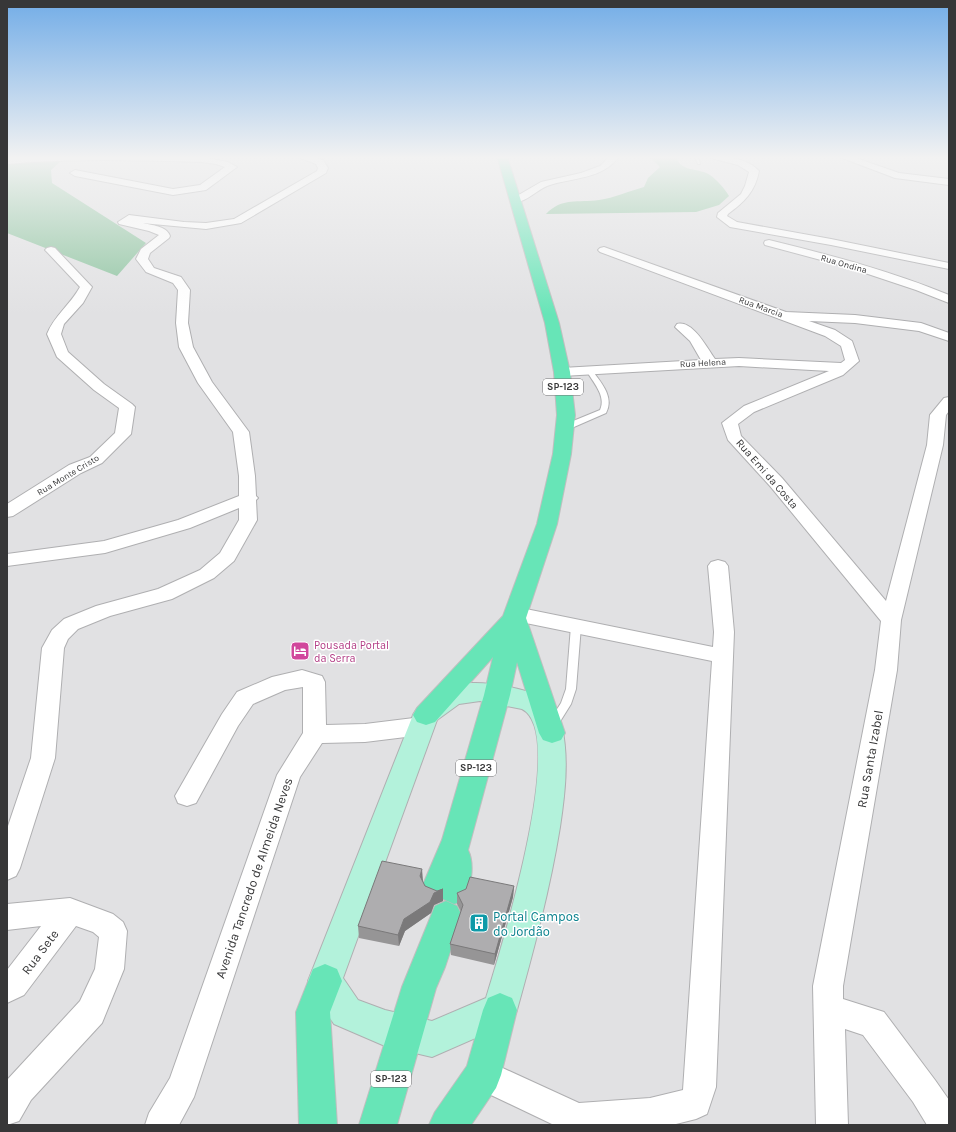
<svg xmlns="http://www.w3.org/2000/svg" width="956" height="1132" font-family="Karla,sans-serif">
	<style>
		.green { fill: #8ec4a0 }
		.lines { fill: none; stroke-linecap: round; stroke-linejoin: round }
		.lane-casing { stroke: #afafb1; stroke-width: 2 }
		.street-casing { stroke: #afafb1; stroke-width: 2 }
		.secondary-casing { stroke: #afafb1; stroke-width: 2 }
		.primary-casing { stroke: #bfbfbf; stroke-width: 2 }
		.lane { fill: #fff; fill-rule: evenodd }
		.street { fill: #fff; fill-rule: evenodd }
		.secondary { fill: #b3f2db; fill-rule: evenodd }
		.primary { fill: #67e5b7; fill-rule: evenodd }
		.wall { fill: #969596 }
		.shaded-wall { fill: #7a797a }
		.building { fill: #aeadaf; stroke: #7a797a }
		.labels { text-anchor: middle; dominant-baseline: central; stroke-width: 3; stroke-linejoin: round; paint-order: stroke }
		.far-street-label { font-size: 9px; fill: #373738; stroke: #fff }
		.shield { fill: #fff; stroke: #737374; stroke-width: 1 }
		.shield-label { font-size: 10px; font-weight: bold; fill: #373738 }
		.street-label { font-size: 11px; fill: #373738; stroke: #fff }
		.hotel-label { font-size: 11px; fill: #b23c85; stroke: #fff; text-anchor: start }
		.near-street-label { font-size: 13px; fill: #373738; stroke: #fff }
		.near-culture-label { font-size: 13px; fill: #0d838f; stroke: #fff; text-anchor: start }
	</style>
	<rect width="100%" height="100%" fill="#e1e1e3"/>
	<!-- green -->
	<g class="green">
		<path d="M 7,156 L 75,156 L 64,158 L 51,170 L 52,183 L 146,243 L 117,276 L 7,233 Z"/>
		<path d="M 649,156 L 679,156 L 677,159 C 682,172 700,168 710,175 C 717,180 725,189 729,196 L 719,205 L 696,212 L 546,214 C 562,197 578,203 599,200 C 614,198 629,191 644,187 L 648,178 L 660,167 Z"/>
	</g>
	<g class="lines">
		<defs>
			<g id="lane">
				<path d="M 694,156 L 698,156 L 700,164 L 698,164 Z"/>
				<path d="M 589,368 L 591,369 C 600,381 615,397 606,413 L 567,430 L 561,430 L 561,426 L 600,410 C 607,396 592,381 586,370 Z"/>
				<path d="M 576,623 L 579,624 L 581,626 L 576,689 L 571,704 L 556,728 L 552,729 L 548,728 L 547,725 L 561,703 L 566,689 L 571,626 L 573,624 Z"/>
			</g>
			<g id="street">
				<path d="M 31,156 L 201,157 L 228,162 L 237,167 L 206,190 L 173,195 L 75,176 L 70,173 L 75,170 L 173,189 L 200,185 L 225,167 L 216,164 L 201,162 C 137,160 72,158 7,164 L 7,158 Z"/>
				<path d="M 296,156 L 310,156 L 323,160 L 328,168 L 326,173 L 241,223 L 206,229 L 142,223 C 151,225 167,226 170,236 L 169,238 L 150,253 L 148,259 L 154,268 L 181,277 L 190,290 L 188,323 L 193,347 L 212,382 L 249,432 L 255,476 L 256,496 L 258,498 L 256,500 L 257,520 L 234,561 L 214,578 L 172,599 L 110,616 L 78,629 L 68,639 L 64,648 L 55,758 L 20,868 L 16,876 L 7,880 L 7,829 L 31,758 L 42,648 L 52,630 L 64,619 L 96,606 L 158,589 L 200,570 L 220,553 L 239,520 L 239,508 L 190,528 L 105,553 L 7,566 L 7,554 L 104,541 L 178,520 L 239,496 L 239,476 L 233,432 L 198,383 L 179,347 L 176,323 L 178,290 L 173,283 L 146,272 L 136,259 L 141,249 L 159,235 L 149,231 L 119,224 L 118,222 L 129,215 L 184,222 L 206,223 L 234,219 L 317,171 L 318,168 L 316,164 Z"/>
				<path d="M 610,156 L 619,156 C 603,180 572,177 547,186 C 537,190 523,205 512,202 L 510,200 L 541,182 L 581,173 L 600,166 Z"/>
				<path d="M 710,156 C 726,156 747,158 759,171 C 755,192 744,202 728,214 L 727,216 L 737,222 L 831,239 L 949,263 L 949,269 L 831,245 L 730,227 L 717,217 L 718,213 L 741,194 L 745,186 L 749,172 L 738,165 L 711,158 Z"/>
				<path d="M 837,156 L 850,156 L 899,173 L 949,179 L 949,185 L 895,178 Z"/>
				<path d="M 769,240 C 830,255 891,271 949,295 L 949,303 L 916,290 L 847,267 L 765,245 L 764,243 L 765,241 Z"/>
				<path d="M 51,247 L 55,248 L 92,287 L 83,303 L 64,324 L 61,334 L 68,352 L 104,384 L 132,404 L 135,407 L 131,434 L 102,463 L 81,473 L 13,516 L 7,517 L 7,504 L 69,465 L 90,457 L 115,433 L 119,408 L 94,390 L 57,357 L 47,334 C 54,316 70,305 80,287 L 47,252 L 45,250 L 47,248 Z"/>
				<path d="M 604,247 L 786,312 L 855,315 L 921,323 L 949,333 L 949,341 L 919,331 L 855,323 L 809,321 L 835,330 L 852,341 L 859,361 L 843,375 L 754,412 L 738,424 L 741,436 L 782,478 L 886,601 L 927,445 L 930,415 L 944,398 L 949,397 L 949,411 L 946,415 L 943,445 L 901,620 L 897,670 L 843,986 L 843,999 L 884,1012 L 935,1080 L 949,1100 L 949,1125 L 927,1125 L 913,1102 L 863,1035 L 845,1029 L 848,1125 L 816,1125 L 813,986 L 875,670 L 881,621 L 770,486 L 728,440 L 722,423 L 744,406 L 829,371 L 739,366 L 562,376 L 557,375 L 555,372 L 557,369 L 562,368 L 701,360 L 690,341 L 675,327 L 677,324 C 693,320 707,348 715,359 L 739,358 L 841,363 L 845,360 L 841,346 L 825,336 L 600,252 L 598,250 L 600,248 Z"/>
				<path d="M 718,560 L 725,562 L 728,566 L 734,632 L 716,1087 L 707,1114 L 696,1119 L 672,1125 L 554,1125 L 472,1086 L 467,1075 L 472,1064 L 483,1059 L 579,1103 L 650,1098 L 683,1090 L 712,661 L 516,621 L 509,619 L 506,614 L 509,609 L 516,607 L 713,647 L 714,632 L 708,566 L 711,562 Z"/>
				<path d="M 302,670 L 322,676 L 325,682 L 326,725 L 365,724 L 422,717 L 430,720 L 433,726 L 430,732 L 422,735 L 365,742 L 322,743 L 300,777 L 194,1097 L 179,1125 L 145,1125 L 149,1113 L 170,1078 L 277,775 L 303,733 L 303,687 L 285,690 L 253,704 L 238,726 L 196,803 L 187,806 L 178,803 L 175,796 L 222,714 L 237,692 L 272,677 Z"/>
				<path d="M 70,898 L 113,914 L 123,922 L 127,931 L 124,969 L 102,1023 L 31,1100 L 19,1121 L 7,1125 L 7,1080 L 80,1001 L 95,969 L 99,937 L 93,932 L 76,926 L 24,995 L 7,1003 L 7,970 L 41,926 L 7,930 L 7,904 Z"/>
			</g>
			<path id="secondary" d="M 471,683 C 492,682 525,689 545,698 C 551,707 560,717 562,727 C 569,759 565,794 560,827 C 550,889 534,949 517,1010 L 512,1022 L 432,1057 L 385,1046 L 334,1024 L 313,993 L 308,981 L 413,715 C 424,695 449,686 471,683 ZM 480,701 L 522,709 C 569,733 499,955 486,998 L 432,1021 L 385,1010 L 358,1000 L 343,978 L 437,720 L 459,704 Z"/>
			<g id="primary">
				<path d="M 497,156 L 507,156 L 559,323 L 570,372 L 575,415 L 571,454 L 557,524 L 526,618 L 565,733 L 561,740 L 552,743 L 543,740 L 539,733 L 517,662 L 510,695 L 468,850 C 475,864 471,886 465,900 L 454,904 L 443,899 L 438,901 L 427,897 L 422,887 L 442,840 L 484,695 L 493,657 L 435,722 L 426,725 L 417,722 L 413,715 L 417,708 L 503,616 L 537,524 L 553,454 L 557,415 L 554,372 L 545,323 Z"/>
				<path d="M 446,901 L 457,906 L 462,916 L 445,967 L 436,988 L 397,1125 L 359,1125 L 402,987 L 435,906 Z"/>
				<path d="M 325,964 L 337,969 L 342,981 L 330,1012 L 337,1125 L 299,1125 L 296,1012 L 313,969 Z"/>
				<path d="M 500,993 L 512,998 L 517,1010 L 501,1075 L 496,1088 L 471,1125 L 429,1125 L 435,1112 L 467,1066 L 483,1010 L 488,998 Z"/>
			</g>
		</defs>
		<!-- lane casing -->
		<use href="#lane" class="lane-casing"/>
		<!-- street casing -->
		<use href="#street" class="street-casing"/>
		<!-- secondary casing -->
		<use href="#secondary" class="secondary-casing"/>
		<!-- primary casing -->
		<use href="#primary" class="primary-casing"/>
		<!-- lane -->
		<use href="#lane" class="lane"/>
		<!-- street -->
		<use href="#street" class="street"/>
		<!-- secondary -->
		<use href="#secondary" class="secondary"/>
		<!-- primary -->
		<use href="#primary" class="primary"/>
	</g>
	<!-- wall -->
	<g class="wall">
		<path d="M 423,881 L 423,882 L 425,886 L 437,891 L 443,889 L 443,901 L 434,905 L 431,913 L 405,931 L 399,946 L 359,938 L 358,926 Z"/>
		<path d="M 514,886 L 513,897 L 494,965 L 451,955 L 450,944 L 461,912 L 457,904 L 457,893 Z"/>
	</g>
	<!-- shaded-wall -->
	<g class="shaded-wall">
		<path d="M 422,869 L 423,881 L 421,888 L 420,876 Z"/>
		<path d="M 514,886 L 513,897 L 494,965 L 495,954 Z"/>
		<path d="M 443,889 L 443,901 L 434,905 L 431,913 L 405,931 L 399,946 L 398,935 L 404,919 L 434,893 Z"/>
	</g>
	<!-- building -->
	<g class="building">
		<path d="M 382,861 L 422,869 L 420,876 L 425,886 L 437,891 L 443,889 L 434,893 L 430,902 L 404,919 L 398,935 L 358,926 Z"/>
		<path d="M 470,877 L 514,886 L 495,954 L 450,944 L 463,905 L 457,893 L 466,889 Z"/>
	</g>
	<!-- sky -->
	<linearGradient id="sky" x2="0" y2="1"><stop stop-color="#73ade7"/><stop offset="0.5" stop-color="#f2f2f2"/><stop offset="1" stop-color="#f2f2f2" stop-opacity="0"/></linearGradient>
	<rect width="956" height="315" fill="url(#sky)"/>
	<!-- icons -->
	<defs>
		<symbol id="hotel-square" viewBox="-11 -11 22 22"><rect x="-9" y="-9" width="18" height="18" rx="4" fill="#d1479c" stroke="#fff"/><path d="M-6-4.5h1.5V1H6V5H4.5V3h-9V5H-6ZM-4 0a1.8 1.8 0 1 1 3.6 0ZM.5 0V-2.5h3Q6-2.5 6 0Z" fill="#fff"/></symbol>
		<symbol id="building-square" viewBox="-11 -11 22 22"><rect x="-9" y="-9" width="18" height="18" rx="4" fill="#0f9aa8" stroke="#fff"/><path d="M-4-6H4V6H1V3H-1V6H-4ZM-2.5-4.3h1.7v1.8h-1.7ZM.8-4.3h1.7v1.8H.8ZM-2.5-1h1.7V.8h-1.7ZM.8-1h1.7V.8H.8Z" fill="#fff"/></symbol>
	</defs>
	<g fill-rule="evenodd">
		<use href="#hotel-square" x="289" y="640" width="22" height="22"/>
		<use href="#building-square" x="468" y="912" width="22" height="22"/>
	</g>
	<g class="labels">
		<!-- far-street labels -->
		<g class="far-street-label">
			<text transform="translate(844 264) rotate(16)">Rua Ondina</text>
			<text transform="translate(761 307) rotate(20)">Rua Marcia</text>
			<text transform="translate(703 363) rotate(-3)">Rua Helena</text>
			<text transform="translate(68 475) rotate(-31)">Rua Monte Cristo</text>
		</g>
		<!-- shield labels -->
		<g class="shield">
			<rect x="543" y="379" width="40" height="16" rx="3"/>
			<rect x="456" y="760" width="40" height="16" rx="3"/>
			<rect x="371" y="1071" width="40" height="16" rx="3"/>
		</g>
		<g class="shield-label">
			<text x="563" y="387">SP-123</text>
			<text x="476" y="768">SP-123</text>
			<text x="391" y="1079">SP-123</text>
		</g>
		<!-- street labels -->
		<g class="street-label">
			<text transform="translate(767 474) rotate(49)">Rua Emi da Costa</text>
		</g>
		<!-- hotel labels -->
		<g class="hotel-label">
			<text x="314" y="645">Pousada Portal<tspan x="314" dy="13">da Serra</tspan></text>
		</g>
		<!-- near-street labels -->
		<g class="near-street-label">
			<text transform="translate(870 759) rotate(-80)">Rua Santa Izabel</text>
			<text transform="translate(254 878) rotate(-71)">Avenida Tancredo de Almeida Neves</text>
			<text transform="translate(40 952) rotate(-53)">Rua Sete</text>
		</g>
		<!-- near-culture labels -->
		<g class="near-culture-label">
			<text x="493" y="916">Portal Campos<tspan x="493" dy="15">do Jordão</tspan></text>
		</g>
	</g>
	<!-- border -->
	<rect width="956" height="1132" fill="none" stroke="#373738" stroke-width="16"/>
</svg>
